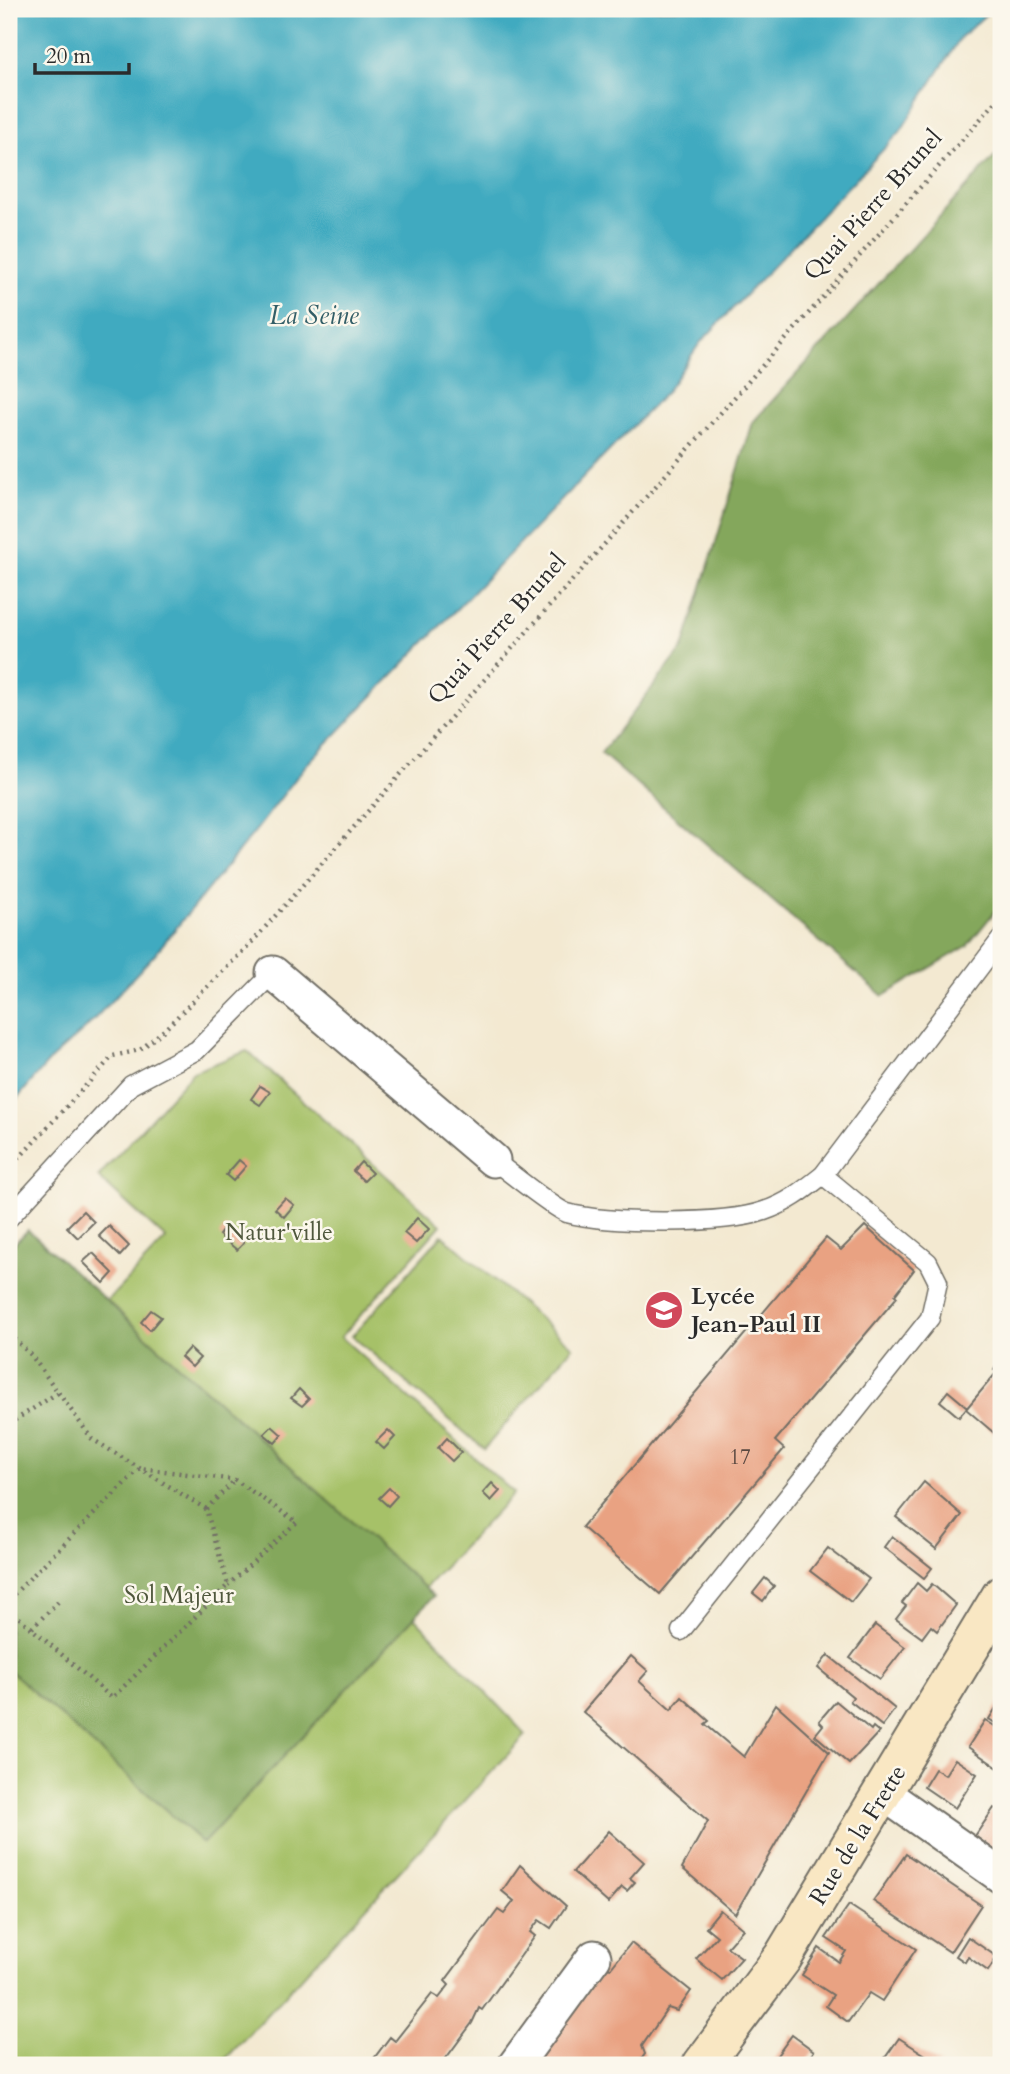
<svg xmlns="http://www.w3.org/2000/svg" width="1010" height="2074" font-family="Cardo,serif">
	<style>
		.green { fill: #a6c168; stroke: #68764a; stroke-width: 2 }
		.forest { fill: #84a75c; stroke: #586944; stroke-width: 2 }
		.water { fill: #40aac0; stroke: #366a76; stroke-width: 2 }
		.building { fill: #e9a282 }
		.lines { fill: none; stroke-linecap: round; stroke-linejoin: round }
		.lane-casing { stroke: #716e65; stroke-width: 21 }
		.street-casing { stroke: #716e65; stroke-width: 37 }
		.secondary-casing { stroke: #716e65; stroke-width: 42 }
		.path { stroke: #716e65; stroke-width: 4.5; stroke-dasharray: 2 5; stroke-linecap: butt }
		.lane { stroke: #fff; stroke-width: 18 }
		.street { stroke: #fff; stroke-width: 33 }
		.secondary { stroke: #f9e7c3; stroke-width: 38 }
		.labels { text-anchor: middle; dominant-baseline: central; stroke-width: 5; stroke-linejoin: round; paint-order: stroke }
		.number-label { font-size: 21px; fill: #5a4941 }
		.street-label { font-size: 24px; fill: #2b2b2b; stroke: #fbf7ec }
		.park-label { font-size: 24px; fill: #50583d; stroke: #fbf7ec }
		.poi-label { font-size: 24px; font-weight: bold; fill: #2b2b2b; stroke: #fbf7ec; text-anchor: start }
		.water-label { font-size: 26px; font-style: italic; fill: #335e67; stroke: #fbf7ec }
	</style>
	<rect width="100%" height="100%" fill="#fbf7ec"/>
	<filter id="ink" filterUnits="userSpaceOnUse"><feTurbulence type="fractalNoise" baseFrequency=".0143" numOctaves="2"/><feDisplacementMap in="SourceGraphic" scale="14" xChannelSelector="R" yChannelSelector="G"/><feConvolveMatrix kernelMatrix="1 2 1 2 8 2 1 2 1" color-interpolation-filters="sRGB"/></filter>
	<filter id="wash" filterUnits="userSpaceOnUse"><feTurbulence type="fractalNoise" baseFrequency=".00686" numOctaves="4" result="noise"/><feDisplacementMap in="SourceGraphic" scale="28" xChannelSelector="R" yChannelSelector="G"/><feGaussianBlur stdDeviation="1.57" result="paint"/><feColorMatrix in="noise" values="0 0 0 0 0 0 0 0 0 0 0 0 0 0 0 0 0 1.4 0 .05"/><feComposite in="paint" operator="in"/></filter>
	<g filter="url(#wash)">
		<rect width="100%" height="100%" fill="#f3e9d1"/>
		<!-- green -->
		<g class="green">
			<path d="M 247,1051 L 441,1225 L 341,1337 L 514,1493 L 425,1588 L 107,1301 L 166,1239 L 98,1177 L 193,1072 Z"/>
			<path d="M 442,1235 L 573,1347 L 484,1449 L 352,1336 Z"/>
			<path d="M 414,1617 L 526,1735 L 220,2065 L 9,2065 L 9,1670 L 203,1843 Z"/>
		</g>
		<!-- forest -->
		<g class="forest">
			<path d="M 1001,149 L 1001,904 L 967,946 L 883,996 L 601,753 L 683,648 L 753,422 Z"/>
			<path d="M 28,1230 L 434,1596 L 203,1843 L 9,1670 L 9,1249 Z"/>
		</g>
		<!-- water -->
		<path class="water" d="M 9,9 L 992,9 L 961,37 L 900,132 L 700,343 L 666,392 L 306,765 L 257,829 L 154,955 L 86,1028 L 51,1059 L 9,1108 Z"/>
		<g id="blocks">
			<!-- building -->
			<g class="building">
				<path d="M 260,1086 L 270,1092 L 260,1105 L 251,1099 Z"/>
				<path d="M 239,1160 L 246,1166 L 233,1181 L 226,1175 Z"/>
				<path d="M 361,1162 L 372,1173 L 364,1181 L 353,1171 Z"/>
				<path d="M 285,1198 L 294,1205 L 284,1217 L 275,1209 Z"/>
				<path d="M 83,1211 L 94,1222 L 78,1238 L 67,1227 Z"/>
				<path d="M 417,1218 L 429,1229 L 416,1243 L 404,1233 Z"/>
				<path d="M 109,1226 L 129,1246 L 120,1256 L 99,1236 Z"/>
				<path d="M 865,1226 L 914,1270 L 895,1295 L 897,1297 L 775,1441 L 784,1449 L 660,1594 L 582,1527 L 826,1238 L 841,1250 Z"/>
				<path d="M 225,1227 L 244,1243 L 237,1250 L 219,1235 Z"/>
				<path d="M 93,1253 L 113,1273 L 104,1283 L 83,1262 Z"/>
				<path d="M 151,1310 L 161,1317 L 150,1330 L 141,1322 Z"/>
				<path d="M 189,1348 L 200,1358 L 192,1367 L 181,1357 Z"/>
				<path d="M 1001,1358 L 1001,1439 L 966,1409 L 997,1372 L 994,1370 Z"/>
				<path d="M 299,1389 L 309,1399 L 302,1406 L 291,1398 Z"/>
				<path d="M 948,1391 L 967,1407 L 959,1417 L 940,1401 Z"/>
				<path d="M 272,1426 L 282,1435 L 275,1443 L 264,1434 Z"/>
				<path d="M 388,1430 L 395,1437 L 384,1449 L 376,1442 Z"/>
				<path d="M 447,1438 L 461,1452 L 452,1461 L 438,1448 Z"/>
				<path d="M 924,1482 L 962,1515 L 936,1549 L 896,1517 Z"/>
				<path d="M 492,1483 L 500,1491 L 491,1501 L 483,1493 Z"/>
				<path d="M 389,1488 L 397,1496 L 388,1506 L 379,1498 Z"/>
				<path d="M 892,1536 L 932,1568 L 924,1578 L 884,1547 Z"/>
				<path d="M 828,1548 L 869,1579 L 851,1602 L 810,1571 Z"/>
				<path d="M 765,1578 L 774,1586 L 763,1601 L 753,1593 Z"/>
				<path d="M 917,1583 L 926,1591 L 932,1584 L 956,1605 L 937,1631 L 931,1626 L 922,1638 L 896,1619 L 906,1606 L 902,1603 Z"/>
				<path d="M 875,1625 L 905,1647 L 880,1679 L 850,1658 Z"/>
				<path d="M 828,1655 L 895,1709 L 882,1726 L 850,1701 L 853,1697 L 818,1668 Z"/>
				<path d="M 631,1656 L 648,1671 L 639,1681 L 671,1710 L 682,1697 L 709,1721 L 705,1724 L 744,1757 L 776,1704 L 829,1752 L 735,1914 L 682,1868 L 708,1821 L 583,1712 Z"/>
				<path d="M 1001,1700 L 1001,1727 L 989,1719 Z"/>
				<path d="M 836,1701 L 871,1730 L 873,1727 L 879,1732 L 849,1764 L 815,1735 L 823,1725 L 819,1721 Z"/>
				<path d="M 985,1720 L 1001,1730 L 1001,1770 L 968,1747 Z"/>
				<path d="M 955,1759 L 977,1774 L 955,1808 L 924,1787 L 935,1769 L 945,1775 Z"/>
				<path d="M 994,1808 L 1001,1812 L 1000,1854 L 975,1836 Z"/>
				<path d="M 609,1831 L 644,1862 L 630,1878 L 635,1882 L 627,1891 L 622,1887 L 608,1903 L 573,1872 Z"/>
				<path d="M 906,1854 L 981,1905 L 950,1952 L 873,1901 Z"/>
				<path d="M 520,1865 L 566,1906 L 551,1928 L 539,1920 L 530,1932 L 535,1936 L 482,2010 L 479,2008 L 472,2023 L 441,2065 L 369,2065 L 390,2037 L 395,2041 L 432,1994 L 439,1998 L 449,1985 L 445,1981 L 498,1910 L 504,1914 L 514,1901 L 502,1891 Z"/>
				<path d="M 849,1905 L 916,1949 L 882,2001 L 869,1993 L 848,2022 L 826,2006 L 833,1995 L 802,1975 L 819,1948 L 839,1962 L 846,1951 L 826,1938 Z"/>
				<path d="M 720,1910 L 743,1929 L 727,1947 L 742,1958 L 722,1980 L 696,1959 L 717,1936 L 706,1927 Z"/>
				<path d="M 968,1937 L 997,1957 L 988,1971 L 968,1957 L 965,1962 L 956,1956 Z"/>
				<path d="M 631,1943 L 691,1991 L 677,2011 L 668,2008 L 642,2046 L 645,2054 L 637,2065 L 532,2065 L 605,1967 L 611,1968 Z"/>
				<path d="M 792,2035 L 814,2051 L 804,2065 L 770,2065 Z"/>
				<path d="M 899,2038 L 941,2065 L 880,2065 Z"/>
			</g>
		</g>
	</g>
	<g filter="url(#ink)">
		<use href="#blocks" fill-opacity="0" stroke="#716e65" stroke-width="2"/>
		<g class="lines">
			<defs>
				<g id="lane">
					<path d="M 493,1160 C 508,1171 553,1208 567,1213 C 608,1224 724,1225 764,1211 C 788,1203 804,1190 823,1175 L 1001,939"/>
					<path d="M 9,1218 L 131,1085 L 197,1050 L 273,973"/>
					<path d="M 681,1631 L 930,1318 L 938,1282 L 928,1262 L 823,1175"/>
				</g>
				<g id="street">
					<path d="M 273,973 L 493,1160"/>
					<path d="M 883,1793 L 1001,1876"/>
					<path d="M 515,2065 L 594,1957"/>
				</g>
				<path id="secondary" d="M 702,2065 L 783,1957 L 1001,1596"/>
			</defs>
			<!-- lane casing -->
			<use href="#lane" class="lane-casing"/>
			<!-- street casing -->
			<use href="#street" class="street-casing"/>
			<!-- secondary casing -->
			<use href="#secondary" class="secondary-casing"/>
			<!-- path -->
			<g class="path">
				<path d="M 9,1169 L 113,1056 L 140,1050 L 164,1030 L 254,940 L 1001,96"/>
				<path d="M 9,1334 L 31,1355 L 92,1439 L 206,1509 L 228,1585 L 112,1698 L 9,1609"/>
				<path d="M 9,1424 L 59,1392"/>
				<path d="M 206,1509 L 235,1480"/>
				<path d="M 9,1599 L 140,1468 L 235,1480 L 297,1522 L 228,1585"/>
				<path d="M 32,1628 L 58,1602"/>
			</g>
			<!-- lane -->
			<use href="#lane" class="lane"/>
			<!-- street -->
			<use href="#street" class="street"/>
			<!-- secondary -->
			<use href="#secondary" class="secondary"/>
		</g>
	</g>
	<!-- icons -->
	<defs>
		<symbol id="school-disc" viewBox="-11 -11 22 22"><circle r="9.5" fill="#d1495b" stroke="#fbf7ec"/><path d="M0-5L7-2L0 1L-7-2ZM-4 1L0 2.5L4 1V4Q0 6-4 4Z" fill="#fff"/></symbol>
	</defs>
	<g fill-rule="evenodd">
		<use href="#school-disc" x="642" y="1288" width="44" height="44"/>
	</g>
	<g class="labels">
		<!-- number labels -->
		<g class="number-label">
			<text x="740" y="1457">17</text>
		</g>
		<!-- street labels -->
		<g class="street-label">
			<text transform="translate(873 205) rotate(-48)">Quai Pierre Brunel</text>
			<text transform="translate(497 629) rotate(-48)">Quai Pierre Brunel</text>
			<text transform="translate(858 1835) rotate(-58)">Rue de la Frette</text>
		</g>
		<!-- park labels -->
		<g class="park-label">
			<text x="279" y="1232">Natur'ville</text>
			<text x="179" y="1595">Sol Majeur</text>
		</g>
		<!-- poi labels -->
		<g class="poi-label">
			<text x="691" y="1296">Lycée<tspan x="691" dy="28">Jean-Paul II</tspan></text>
		</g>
		<!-- water labels -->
		<g class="water-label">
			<text x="314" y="315">La Seine</text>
		</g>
	</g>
	<!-- margin -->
	<rect width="1010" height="2074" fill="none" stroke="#fbf7ec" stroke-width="35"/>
	<!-- scale -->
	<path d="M35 63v10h94v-10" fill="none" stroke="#2b2b2b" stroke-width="3.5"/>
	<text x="46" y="63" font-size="21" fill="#2b2b2b" stroke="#fbf7ec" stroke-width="5" paint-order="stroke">20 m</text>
</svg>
